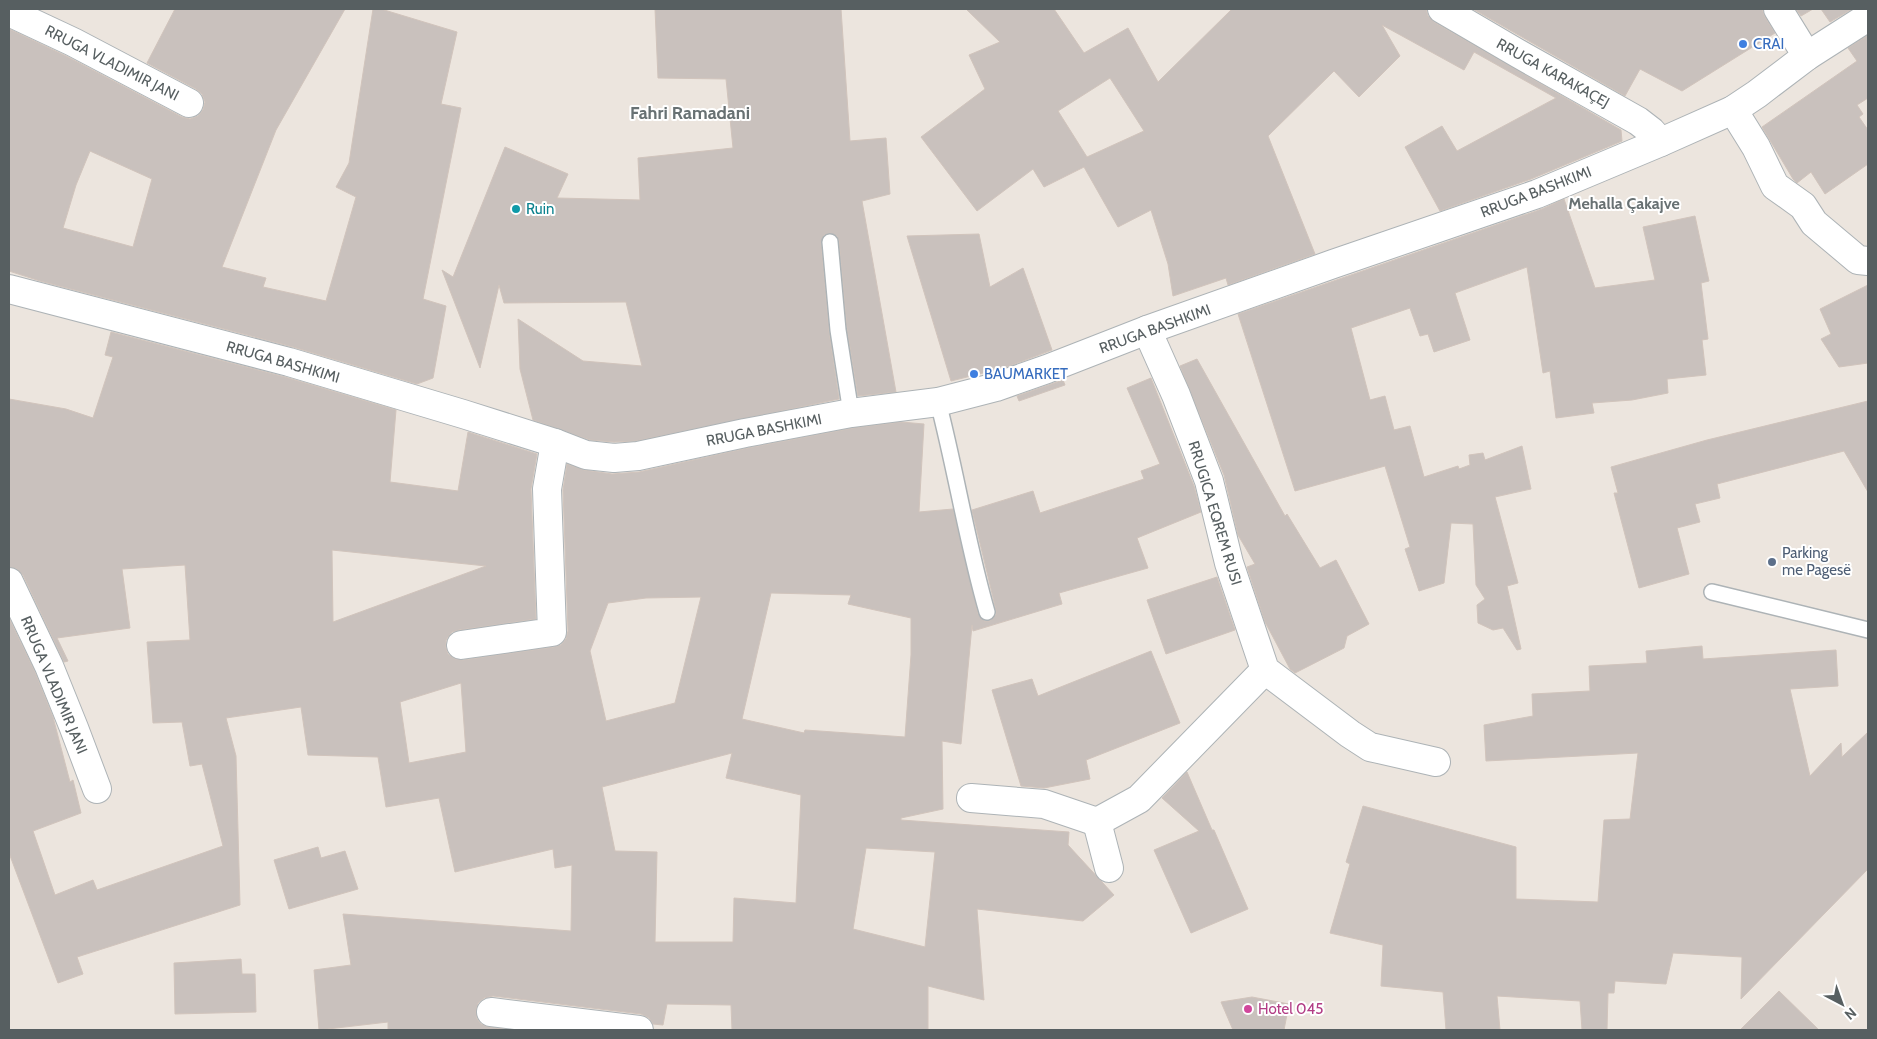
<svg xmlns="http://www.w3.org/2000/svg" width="1877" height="1039" font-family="Cabin,sans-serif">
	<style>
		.building { fill: #c9c1bd; stroke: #d1c4bc; fill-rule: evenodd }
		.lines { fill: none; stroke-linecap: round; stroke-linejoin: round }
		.service-casing { stroke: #adb3b6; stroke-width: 18 }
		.minor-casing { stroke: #adb3b6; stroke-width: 30 }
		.service { stroke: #fff; stroke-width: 15 }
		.minor { stroke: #fff; stroke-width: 28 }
		.shop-dot { fill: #3f7fe0; stroke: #fff; stroke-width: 2 }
		.culture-dot { fill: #0f9aa8; stroke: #fff; stroke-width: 2 }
		.service-dot { fill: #5c6f8a; stroke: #fff; stroke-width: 2 }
		.hotel-dot { fill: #d1479c; stroke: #fff; stroke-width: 2 }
		.labels { text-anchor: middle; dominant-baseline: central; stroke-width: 4; stroke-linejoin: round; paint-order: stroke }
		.shop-label { font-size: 15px; fill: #366cbe; stroke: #fff; text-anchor: start }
		.street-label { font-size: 15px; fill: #575f61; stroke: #fff }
		.culture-label { font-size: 15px; fill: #0d838f; stroke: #fff; text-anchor: start }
		.service-label { font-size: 15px; fill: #4e5e75; stroke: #fff; text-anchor: start }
		.hotel-label { font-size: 15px; fill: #b23c85; stroke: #fff; text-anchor: start }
		.neighbourhood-label { font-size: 16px; font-weight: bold; fill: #687173; stroke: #fff }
		.quarter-label { font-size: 18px; font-weight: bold; fill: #687173; stroke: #fff }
	</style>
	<rect width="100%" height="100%" fill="#ece5de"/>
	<!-- building -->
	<g class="building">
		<path d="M 175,9 L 345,9 L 276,130 L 222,267 L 266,278 L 263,287 L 326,301 L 356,197 L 336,187 L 349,163 L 373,9 L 381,9 L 457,32 L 441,104 L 461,108 L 423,299 L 446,306 L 433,378 L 417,384 L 293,347 L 40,281 L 9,271 L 9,29 L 66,56 L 182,117 L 190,119 L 198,116 L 203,110 L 205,102 L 202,94 L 196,89 L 147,63 ZM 90,151 L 152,179 L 133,247 L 63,228 L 76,185 Z"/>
		<path d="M 655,9 L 841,9 L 850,141 L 886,138 L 890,194 L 862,201 L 896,392 L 858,396 L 847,329 L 839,241 L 837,236 L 830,233 L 824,235 L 821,243 L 829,331 L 839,399 L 636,441 L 614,442 L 590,440 L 533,420 L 520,369 L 518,319 L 583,361 L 642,366 L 626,302 L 504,303 L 499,285 L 480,368 L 442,270 L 453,277 L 505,147 L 568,174 L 557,198 L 640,200 L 638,158 L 733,148 L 726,79 L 658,78 Z"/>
		<path d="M 966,9 L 1054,9 L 1084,53 L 1128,28 L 1158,82 L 1232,9 L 1426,9 L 1428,16 L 1434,22 L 1621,130 L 1622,141 L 1531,179 L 1440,211 L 1405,147 L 1442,126 L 1457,151 L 1556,98 L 1474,52 L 1464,70 L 1382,25 L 1400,56 L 1359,97 L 1334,71 L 1268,136 L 1315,254 L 1228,285 L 1226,278 L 1173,296 L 1168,264 L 1151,210 L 1118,227 L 1084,167 L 1044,187 L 1033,169 L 977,211 L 921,137 L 985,89 L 969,55 L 1000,42 ZM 1110,78 L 1144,131 L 1087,157 L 1058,111 Z"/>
		<path d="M 1473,9 L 1762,9 L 1765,17 L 1775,33 L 1682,91 L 1640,69 L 1625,96 Z"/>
		<path d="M 1796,9 L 1813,9 L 1801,16 Z"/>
		<path d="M 1821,9 L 1852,9 L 1830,22 Z"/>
		<path d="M 1868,35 L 1868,98 L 1857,105 L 1863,114 L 1859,117 L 1868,130 L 1868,164 L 1825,194 L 1811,172 L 1797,183 L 1793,179 L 1762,127 L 1857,61 L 1848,48 Z"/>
		<path d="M 1564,199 L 1595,288 L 1655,280 L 1643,227 L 1695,216 L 1709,281 L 1701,283 L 1708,339 L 1702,340 L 1706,375 L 1667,379 L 1668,393 L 1632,400 L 1592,403 L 1594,413 L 1556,418 L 1550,371 L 1543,373 L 1527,267 L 1455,293 L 1470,340 L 1434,352 L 1428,334 L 1420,336 L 1410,308 L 1351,328 L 1370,400 L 1385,396 L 1394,430 L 1410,426 L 1424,477 L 1458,466 L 1459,469 L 1470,465 L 1469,455 L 1483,453 L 1485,460 L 1522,446 L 1531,489 L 1495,497 L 1518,583 L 1507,586 L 1521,649 L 1517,650 L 1503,628 L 1493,630 L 1478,623 L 1477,605 L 1485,599 L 1476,585 L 1473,524 L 1451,523 L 1444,583 L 1419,591 L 1405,549 L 1410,547 L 1385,466 L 1295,491 L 1238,314 L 1542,209 Z"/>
		<path d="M 979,234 L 990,287 L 1023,268 L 1052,350 L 1007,367 L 951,381 L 907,236 Z"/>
		<path d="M 1868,285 L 1868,363 L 1839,367 L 1821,339 L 1831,334 L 1820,309 Z"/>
		<path d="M 111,332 L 285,377 L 396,410 L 390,482 L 458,491 L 468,432 L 537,454 L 531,489 L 536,619 L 459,630 L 452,632 L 446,640 L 446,648 L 448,654 L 455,659 L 463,660 L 554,647 L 561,645 L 566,639 L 568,631 L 563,490 L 567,464 L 584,470 L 612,474 L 639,472 L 748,448 L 853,428 L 901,422 L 924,424 L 919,512 L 953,509 L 978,614 L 984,621 L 990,621 L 996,615 L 996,610 L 972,510 L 1033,491 L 1040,513 L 1144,479 L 1141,471 L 1160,464 L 1127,388 L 1151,378 L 1194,486 L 1201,512 L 1137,538 L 1148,568 L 1059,593 L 1062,604 L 973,631 L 972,625 L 961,744 L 942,741 L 943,809 L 901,818 L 901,820 L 1069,832 L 1068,845 L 1114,895 L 1083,921 L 977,909 L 984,1000 L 928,986 L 928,1030 L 732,1030 L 731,1005 L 667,1004 L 663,1025 L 653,1024 L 649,1018 L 641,1014 L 493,996 L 484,998 L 478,1003 L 476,1011 L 477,1019 L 481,1024 L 489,1027 L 512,1030 L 388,1030 L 388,1022 L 319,1030 L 314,970 L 351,965 L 343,914 L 571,931 L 572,865 L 555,868 L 553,849 L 455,872 L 439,798 L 386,807 L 378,757 L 308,755 L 301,707 L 226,718 L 236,756 L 240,905 L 77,957 L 83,974 L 58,983 L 9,853 L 9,618 L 35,672 L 53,717 L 70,782 L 73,780 L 81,813 L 33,831 L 55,895 L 93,880 L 97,890 L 223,846 L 202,764 L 190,766 L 182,722 L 153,723 L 147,642 L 190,640 L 185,565 L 122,569 L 130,628 L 57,638 L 68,661 L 64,662 L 23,575 L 17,569 L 9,567 L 9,399 L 66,409 L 93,418 L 113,357 L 105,355 ZM 332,550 L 486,566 L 333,622 ZM 771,593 L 851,595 L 848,604 L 911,618 L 911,655 L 905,737 L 805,730 L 804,733 L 742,719 ZM 701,597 L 675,703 L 606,721 L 590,651 L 608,603 L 646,598 ZM 461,683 L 466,752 L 409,763 L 400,702 ZM 732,753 L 726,778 L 801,795 L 796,903 L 734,898 L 733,942 L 655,942 L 657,852 L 615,851 L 602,787 ZM 866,848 L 935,852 L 925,947 L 853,929 Z"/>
		<path d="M 1197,359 L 1285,516 L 1287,514 L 1320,568 L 1336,560 L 1369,624 L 1347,636 L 1344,648 L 1295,673 L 1290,669 L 1265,622 L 1247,567 L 1255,564 L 1238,535 L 1224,475 L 1180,366 Z"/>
		<path d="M 1063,380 L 1065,385 L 1019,401 L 1017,396 Z"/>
		<path d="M 1868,401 L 1868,492 L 1844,451 L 1717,484 L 1720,498 L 1695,504 L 1700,522 L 1677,528 L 1689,574 L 1639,588 L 1614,493 L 1618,493 L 1611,467 L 1707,440 Z"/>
		<path d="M 1217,577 L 1235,630 L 1166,654 L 1147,600 Z"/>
		<path d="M 1702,646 L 1703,659 L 1836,650 L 1838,686 L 1790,689 L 1810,776 L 1841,743 L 1842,757 L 1868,732 L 1868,869 L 1741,999 L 1742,957 L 1673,953 L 1666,984 L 1615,981 L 1614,993 L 1608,993 L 1607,1030 L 1582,1030 L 1580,1001 L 1497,996 L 1500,1030 L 1446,1030 L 1443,992 L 1381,986 L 1383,945 L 1330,933 L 1350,864 L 1346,862 L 1363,806 L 1516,847 L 1516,899 L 1598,902 L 1604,820 L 1630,819 L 1638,753 L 1486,761 L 1484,725 L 1533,716 L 1532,694 L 1590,691 L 1589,666 L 1647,663 L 1646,651 Z"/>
		<path d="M 1151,651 L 1180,723 L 1086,760 L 1090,779 L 1044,788 L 1021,786 L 992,690 L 1032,679 L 1038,696 Z"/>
		<path d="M 1187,772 L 1212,830 L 1214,830 L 1248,909 L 1191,933 L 1154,850 L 1199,831 L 1162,798 Z"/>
		<path d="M 318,847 L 321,858 L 345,851 L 358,889 L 289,909 L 274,860 Z"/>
		<path d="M 241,959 L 242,974 L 255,974 L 256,1012 L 175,1014 L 174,963 Z"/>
		<path d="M 1779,991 L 1819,1030 L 1740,1030 Z"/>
		<path d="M 1252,997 L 1289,1004 L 1284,1030 L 1233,1030 L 1221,1002 Z"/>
	</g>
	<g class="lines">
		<defs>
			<g id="service">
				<path d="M 830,242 L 838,330 L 851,413"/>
				<path d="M 938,402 C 956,471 967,543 987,612"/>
				<path d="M 1712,592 L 1868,630"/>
			</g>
			<g id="minor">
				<path d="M 1442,9 L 1519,54 L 1638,121 L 1651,131 L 1661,142"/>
				<path d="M 1778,9 L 1807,56"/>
				<path d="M 9,12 L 73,42 L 189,103"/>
				<path d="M 1733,110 L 1756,147 L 1775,186 L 1803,206 L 1814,223 L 1858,260 L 1868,261"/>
				<path d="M 9,289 L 289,362 L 463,414 L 555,443 L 586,455 L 614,458 L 638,456 L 745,433 L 851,413 L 938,402 L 996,387 L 1047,369 L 1147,330 L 1333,264 L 1537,194 L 1661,142 L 1733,110 L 1757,94 L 1807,56 L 1868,17"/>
				<path d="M 1147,330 L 1176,395 L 1209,481 L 1229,563 L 1265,670 L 1350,734 L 1370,747 L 1436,762"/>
				<path d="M 9,582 L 49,666 L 74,728 L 97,789"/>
				<path d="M 461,645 L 552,632 L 547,489 L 555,443"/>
				<path d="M 971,798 L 1044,804 L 1097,822 L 1139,799 L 1265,670"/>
				<path d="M 1097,822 L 1109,868"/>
				<path d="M 491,1012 L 639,1030"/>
			</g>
		</defs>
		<!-- service casing -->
		<use href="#service" class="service-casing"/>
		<!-- minor casing -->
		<use href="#minor" class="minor-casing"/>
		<!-- service -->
		<use href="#service" class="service"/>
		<!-- minor -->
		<use href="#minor" class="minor"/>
	</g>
	<!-- markers -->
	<g class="shop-dot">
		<circle cx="1743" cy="44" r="5"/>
		<circle cx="974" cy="374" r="5"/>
	</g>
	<circle class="culture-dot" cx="516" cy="209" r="5"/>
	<circle class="service-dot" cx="1772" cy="562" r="5"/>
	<circle class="hotel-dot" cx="1248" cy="1009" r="5"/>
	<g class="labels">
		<!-- shop labels -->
		<g class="shop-label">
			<text x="1753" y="44">CRAI</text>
			<text x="984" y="374">BAUMARKET</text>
		</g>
		<!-- street labels -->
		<g class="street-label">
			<text transform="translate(112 63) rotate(27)">RRUGA VLADIMIR JANI</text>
			<text transform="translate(1553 73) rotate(29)">RRUGA KARAKAÇEJ</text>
			<text transform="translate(1536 192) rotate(-21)">RRUGA BASHKIMI</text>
			<text transform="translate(1155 329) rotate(-20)">RRUGA BASHKIMI</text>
			<text transform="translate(283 362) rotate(16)">RRUGA BASHKIMI</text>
			<text transform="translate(764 430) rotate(-11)">RRUGA BASHKIMI</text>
			<text transform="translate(1215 513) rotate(73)">RRUGICA EQREM RUSI</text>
			<text transform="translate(54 685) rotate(67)">RRUGA VLADIMIR JANI</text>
		</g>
		<!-- culture labels -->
		<g class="culture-label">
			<text x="526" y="209">Ruin</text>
		</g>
		<!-- service labels -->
		<g class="service-label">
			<text x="1782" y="553">Parking<tspan x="1782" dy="17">me Pagesë</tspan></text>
		</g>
		<!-- hotel labels -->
		<g class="hotel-label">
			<text x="1258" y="1009">Hotel 045</text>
		</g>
		<!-- neighbourhood labels -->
		<g class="neighbourhood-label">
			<text x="1624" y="203">Mehalla Çakajve</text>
		</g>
		<!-- quarter labels -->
		<g class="quarter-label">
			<text x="690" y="113">Fahri Ramadani</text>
		</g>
	</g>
	<!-- border -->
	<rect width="1877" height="1039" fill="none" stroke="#575f61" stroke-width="20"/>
	<!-- north arrow -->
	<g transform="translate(1842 1004) rotate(139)" stroke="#ffffff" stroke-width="4" paint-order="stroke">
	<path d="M0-4L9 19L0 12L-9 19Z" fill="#575f61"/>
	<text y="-8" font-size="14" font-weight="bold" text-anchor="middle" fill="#575f61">N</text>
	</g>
</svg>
